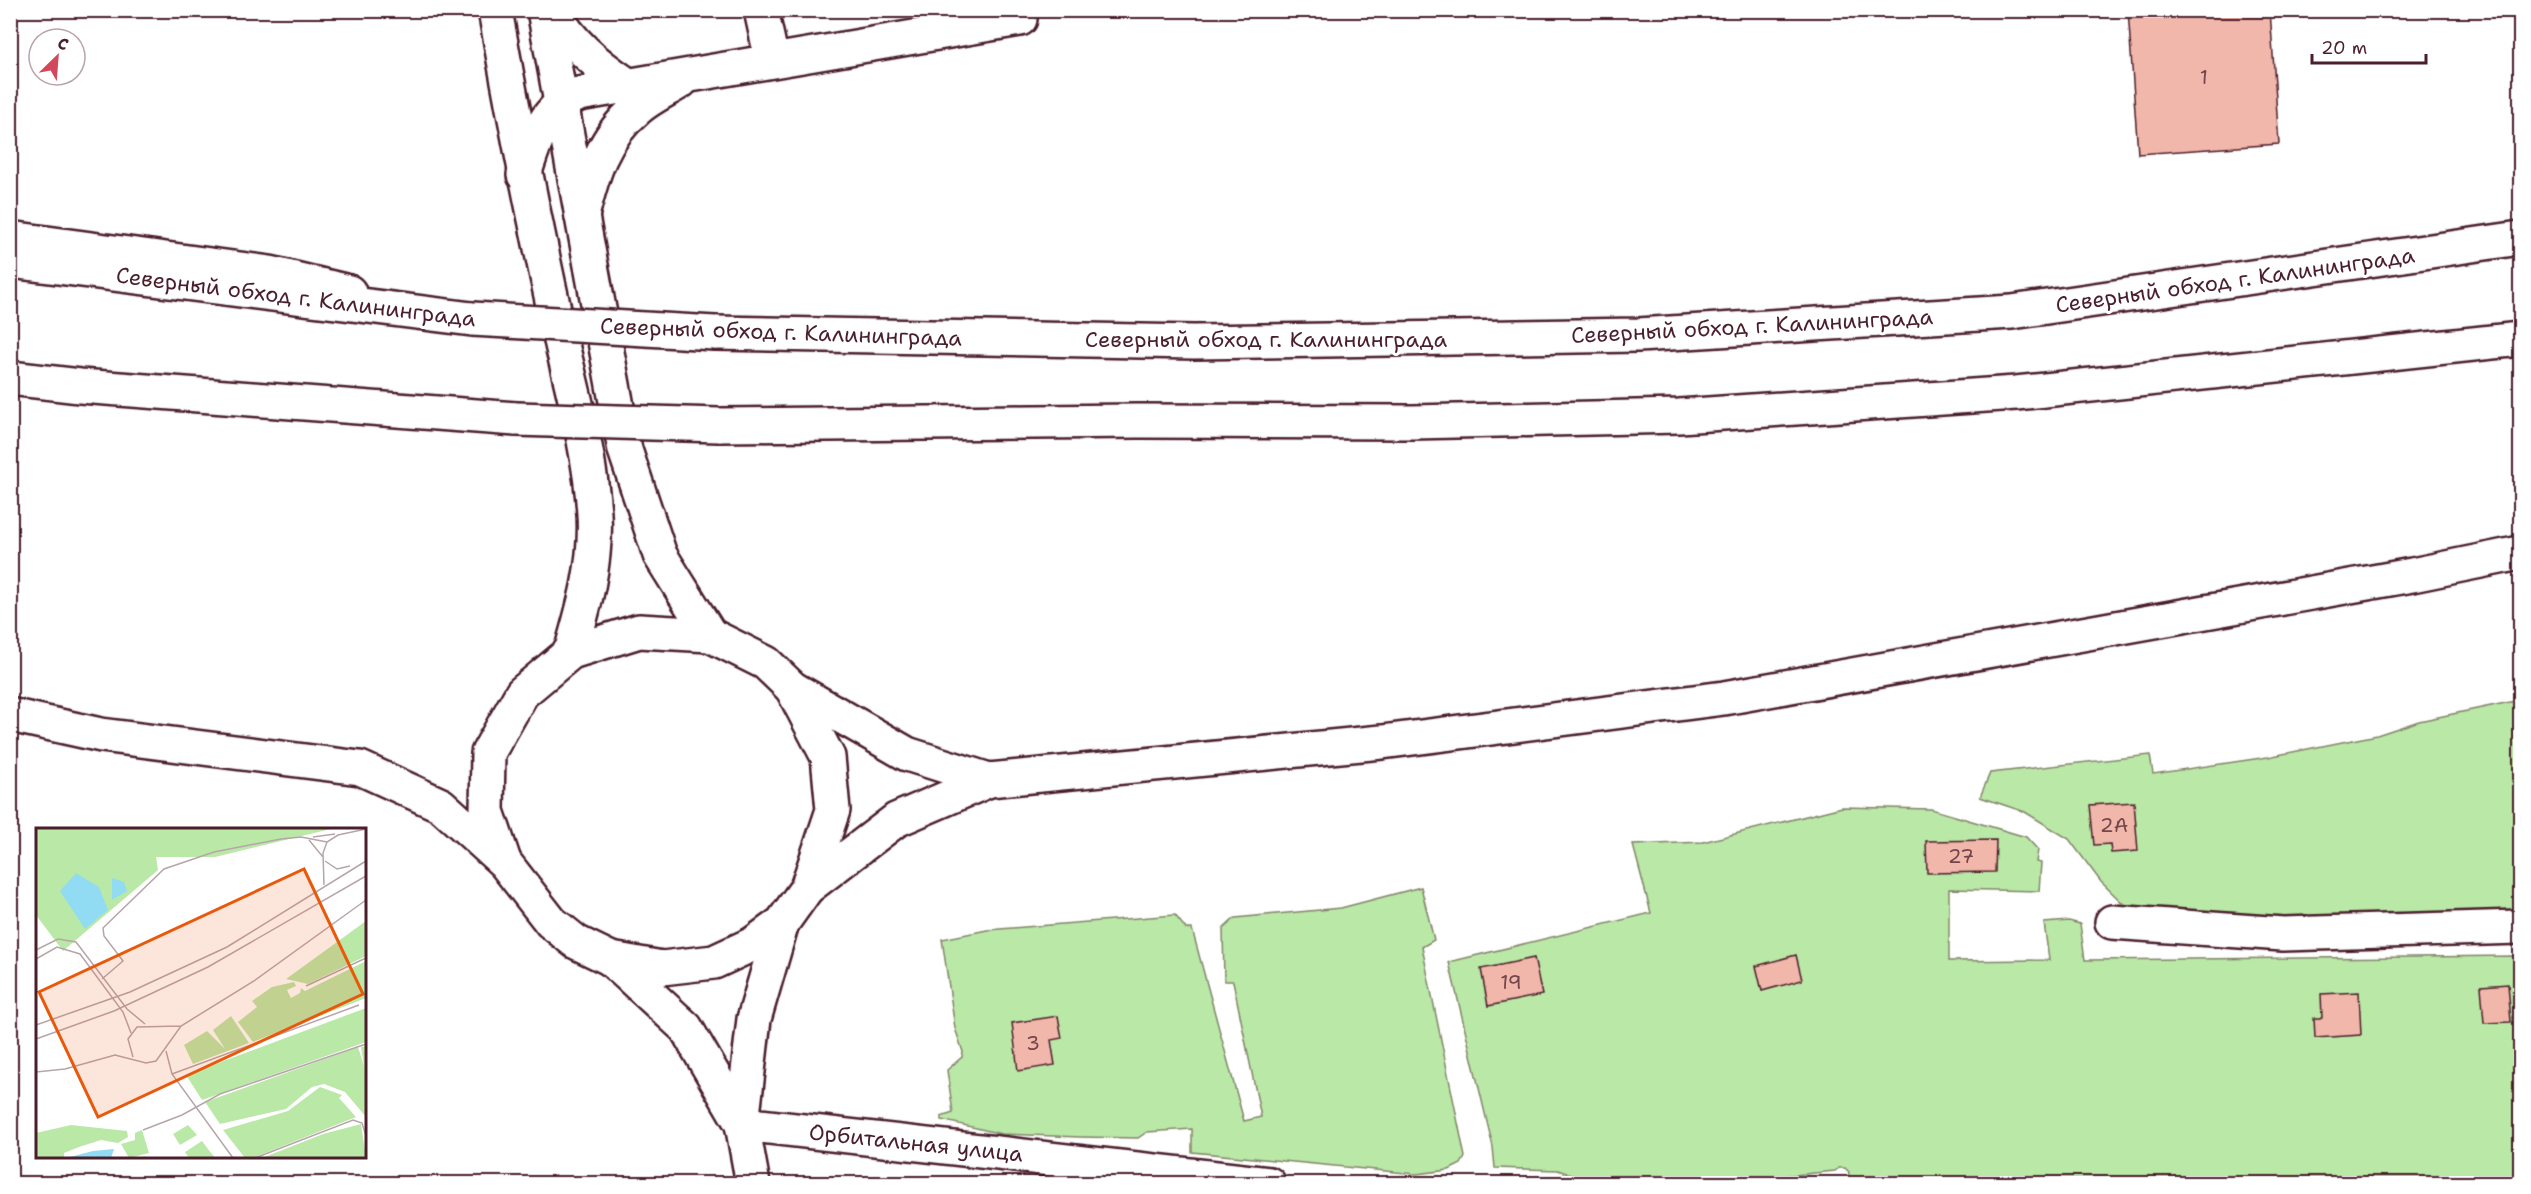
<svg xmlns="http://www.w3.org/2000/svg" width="2531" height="1194" font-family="'Shantell Sans',sans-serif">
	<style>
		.green { fill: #bae8a7; stroke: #828469; stroke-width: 1.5 }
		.building { fill: #f1b7aa; stroke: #4a1f2b; stroke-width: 1.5 }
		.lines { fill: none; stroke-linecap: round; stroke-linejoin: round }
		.minor-casing { stroke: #4a1f2b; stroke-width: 38 }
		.major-casing { stroke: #4a1f2b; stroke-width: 38 }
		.highway-casing { stroke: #4a1f2b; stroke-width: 38 }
		.minor { stroke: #fff; stroke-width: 33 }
		.major { stroke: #fff; stroke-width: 33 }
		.highway { stroke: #fff; stroke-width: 33 }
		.highway-bridge-casing { stroke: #4a1f2b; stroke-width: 38; stroke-linecap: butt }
		.highway-bridge { stroke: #fff; stroke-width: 33 }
		.labels { text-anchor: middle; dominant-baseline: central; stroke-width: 6; stroke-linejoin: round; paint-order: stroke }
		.number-label { font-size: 20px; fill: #74454b }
		.street-label { font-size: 22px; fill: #4a1f2b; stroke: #fff }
		.inset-road { fill: none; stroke: #b7a5aa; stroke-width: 1.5 }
		.view { fill: #e8590c; fill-opacity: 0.15; stroke: #e8590c; stroke-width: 3 }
		.inset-edge { fill: none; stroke: #4a1f2b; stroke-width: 3 }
	</style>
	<rect width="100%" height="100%" fill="#fff"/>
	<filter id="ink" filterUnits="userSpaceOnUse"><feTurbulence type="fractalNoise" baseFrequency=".0167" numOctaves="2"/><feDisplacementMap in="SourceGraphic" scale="12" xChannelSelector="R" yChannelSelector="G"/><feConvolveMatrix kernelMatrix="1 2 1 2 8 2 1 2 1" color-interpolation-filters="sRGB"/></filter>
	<g filter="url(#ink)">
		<!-- green -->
		<g class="green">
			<path d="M 2520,700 L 2520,920 L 2138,918 L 2101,882 L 2069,839 L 2025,812 L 1980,797 L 1990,773 L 2150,755 L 2153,774 L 2268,757 L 2377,735 L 2419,721 Z"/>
			<path d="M 1842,807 L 1931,809 L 2026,837 L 2038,850 L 2036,862 L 2041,863 L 2039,891 L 1949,889 L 1949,961 L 2049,960 L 2044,923 L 2069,921 L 2080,924 L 2085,960 L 2520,956 L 2520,1183 L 1844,1184 L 1848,1179 L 1849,1172 L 1845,1168 L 1839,1168 L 1835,1171 L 1710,1183 L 1580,1178 L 1558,1170 L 1495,1168 L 1493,1147 L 1449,962 L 1651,913 L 1633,845 L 1703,842 Z"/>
			<path d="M 1421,887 L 1434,940 L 1422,947 L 1465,1157 L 1461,1164 L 1449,1170 L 1416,1174 L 1192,1152 L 1192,1129 L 1147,1132 L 1138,1138 L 1080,1137 L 1002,1134 L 941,1120 L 941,1117 L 953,1113 L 947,1070 L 962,1057 L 963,1052 L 955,1028 L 942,939 L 987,930 L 1175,915 L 1186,929 L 1192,929 L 1244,1121 L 1261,1117 L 1233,981 L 1224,981 L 1223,929 L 1235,918 L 1341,908 Z"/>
		</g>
		<!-- building -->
		<g class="building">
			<path d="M 2128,10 L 2270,10 L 2279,144 L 2138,154 Z"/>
			<path d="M 2134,802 L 2138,851 L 2111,853 L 2110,844 L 2094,845 L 2090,805 Z"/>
			<path d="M 1996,840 L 1995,872 L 1927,873 L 1926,841 Z"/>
			<path d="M 1796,955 L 1802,980 L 1762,991 L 1756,966 Z"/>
			<path d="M 1534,958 L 1542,995 L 1488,1006 L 1481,969 Z"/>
			<path d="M 2508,984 L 2511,1022 L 2484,1023 L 2481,986 Z"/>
			<path d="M 2359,992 L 2361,1035 L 2315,1038 L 2314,1018 L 2322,1018 L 2321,994 Z"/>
			<path d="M 1058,1016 L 1062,1038 L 1051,1040 L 1055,1065 L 1018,1071 L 1012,1023 Z"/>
		</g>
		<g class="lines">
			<defs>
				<g id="minor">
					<path d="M 552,10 C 571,43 595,63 626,84"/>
					<path d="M 761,10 L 772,60"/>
					<path d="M 524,175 C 535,141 543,108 579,94 L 1020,19"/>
					<path d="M 582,216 C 592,175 602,138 637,109 C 649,98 667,90 681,81"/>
					<path d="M 2112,922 L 2283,934 L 2520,927"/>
					<path d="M 742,1124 L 1269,1184"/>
				</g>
				<g id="major">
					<path d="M 495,10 C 513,112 533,213 555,314 C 569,379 590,447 594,514 C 597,562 584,607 571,652"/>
					<path d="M 544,10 L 625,450 L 660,555 L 710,635"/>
					<path d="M 10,238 L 270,273 L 349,292"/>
					<path d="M 10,715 L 101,735 L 360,768 L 441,805 L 505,863 L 551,922 L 576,942 L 611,959 L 662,968 L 714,962 L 753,944 L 782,923 L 807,888 L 833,810 L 828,757 L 792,688"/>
					<path d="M 503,858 L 487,811 L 488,753 L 522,693 L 571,652 L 639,631 L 710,635 L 766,663 L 792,688 L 907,754 L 989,780"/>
					<path d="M 807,888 L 896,820 L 989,780 L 1382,742 L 1724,698 L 2412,575 L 2520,553"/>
					<path d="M 611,959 L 686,1028 L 742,1124"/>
					<path d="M 753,1184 L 742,1124 L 754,1019 L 782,923"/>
				</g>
				<g id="highway">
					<path d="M 10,261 L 472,319"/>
					<path d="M 715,333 L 1194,342 L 1638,335 L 2012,312 L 2520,238"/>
					<path d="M 10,378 L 80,386 L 516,419"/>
					<path d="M 719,425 L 1138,421 L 1413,422 L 1679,416 L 2016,393 L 2520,339"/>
				</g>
			</defs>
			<!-- minor casing -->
			<use href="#minor" class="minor-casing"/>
			<!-- major casing -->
			<use href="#major" class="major-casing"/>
			<!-- highway casing -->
			<use href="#highway" class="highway-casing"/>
			<!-- minor -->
			<use href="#minor" class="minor"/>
			<!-- major -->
			<use href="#major" class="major"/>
			<!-- highway -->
			<use href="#highway" class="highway"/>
			<defs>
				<g id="highway-bridge">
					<path d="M 472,319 L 715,333"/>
					<path d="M 516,419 L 719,425"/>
				</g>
			</defs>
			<!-- highway-bridge casing -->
			<use href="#highway-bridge" class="highway-bridge-casing"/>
			<!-- highway-bridge -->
			<use href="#highway-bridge" class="highway-bridge"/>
		</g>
	</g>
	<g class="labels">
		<!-- number labels -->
		<g class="number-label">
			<text x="2204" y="77">1</text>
			<text x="2114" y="825">2А</text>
			<text x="1961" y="856">27</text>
			<text x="1511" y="982">19</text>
			<text x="1033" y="1043">3</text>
		</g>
		<!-- street labels -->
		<g class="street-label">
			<text transform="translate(2235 280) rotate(-8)">Северный обход г. Калининграда</text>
			<text transform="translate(296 297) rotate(7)">Северный обход г. Калининграда</text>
			<text transform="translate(1752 326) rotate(-3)">Северный обход г. Калининграда</text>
			<text transform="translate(781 332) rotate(2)">Северный обход г. Калининграда</text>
			<text x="1266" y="339">Северный обход г. Калининграда</text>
			<text transform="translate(916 1143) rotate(6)">Орбитальная улица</text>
		</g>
	</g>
	<!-- overview -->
	<g transform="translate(36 828)">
		<rect width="330" height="330" fill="#fff"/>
		<path d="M 0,0 L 299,0 L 179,29 L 120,29 L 122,42 L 27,123 L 0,87 ZM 330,93 L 330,128 L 272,156 L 250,151 ZM 330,133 L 330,170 L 217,214 L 202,194 L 221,179 L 216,173 L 236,159 L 258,154 L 260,158 L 251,162 L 255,170 L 264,165 L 265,160 L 269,163 ZM 330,180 L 330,214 L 166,272 L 150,247 ZM 195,188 L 213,215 L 157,236 L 148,217 L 171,203 L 189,221 L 177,202 ZM 330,218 L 330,289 L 309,264 L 288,256 L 276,259 L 250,281 L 184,296 L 169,274 L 322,219 L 328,238 L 325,219 ZM 284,259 L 306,267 L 303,270 L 320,289 L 217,330 L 209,330 L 187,302 L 252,283 ZM 325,296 L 330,330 L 226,330 L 287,306 ZM 35,297 L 91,303 L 92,309 L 82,315 L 65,312 L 43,319 L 28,325 L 28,330 L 0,330 L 0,305 ZM 152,297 L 161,307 L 144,317 L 137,306 ZM 106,302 L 113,325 L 93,330 L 85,316 L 99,312 L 99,305 ZM 166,313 L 172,321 L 179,330 L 153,330 L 149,324 Z" fill="#bae8a7"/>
		<path d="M 40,45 L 63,59 L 72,82 L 49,101 L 24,63 ZM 76,50 L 88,54 L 91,63 L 76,72 ZM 78,321 L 75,330 L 30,330 L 57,323 Z" fill="#91dcf2"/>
		<path class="inset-road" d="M 277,9 L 299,6M 273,12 L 287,29M 289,33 L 301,41 L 314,38M 288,57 L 287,25 L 291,14 L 302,7 L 330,1M 0,122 L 22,111 L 40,114 L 91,181 L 109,196M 0,131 L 21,119 L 44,126 L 87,184 L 95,205M 66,151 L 87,133 L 68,108 L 67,100 L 128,41 L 178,24 L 245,11 L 265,9 L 291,14M 270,158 L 330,130M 0,197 L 94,164 L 191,119 L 330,33M 0,211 L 78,183 L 172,139 L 330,48M 130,223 L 136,246 L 197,330M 97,229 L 92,211 L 101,199 L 145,198M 0,244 L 29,241 L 79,227 L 110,235 L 120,233 L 145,198 L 218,153 L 330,72M 136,246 L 323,177M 107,302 L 146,287 L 184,266 L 330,216M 219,330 L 317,292 L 326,295 L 330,308"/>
		<path class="view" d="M 268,41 L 327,166 L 62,289 L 3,164 Z"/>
		<rect width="330" height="330" class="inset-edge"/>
	</g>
	<!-- margin -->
	<rect width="2531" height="1194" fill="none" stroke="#fff" stroke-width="36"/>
	<rect x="18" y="18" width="2495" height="1158" fill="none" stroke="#4a1f2b" stroke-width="2" filter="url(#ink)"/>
	<!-- north arrow -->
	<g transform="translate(57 57) rotate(25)"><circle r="28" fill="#ffffff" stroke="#b7a5aa" stroke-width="1.5"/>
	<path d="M0-4.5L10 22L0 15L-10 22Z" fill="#d1495b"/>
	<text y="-9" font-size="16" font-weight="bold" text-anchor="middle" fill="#4a1f2b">С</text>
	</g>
	<!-- scale -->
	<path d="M2312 54v9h114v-9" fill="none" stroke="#4a1f2b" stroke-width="3"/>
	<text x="2321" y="54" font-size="18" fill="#4a1f2b" stroke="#ffffff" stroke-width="4.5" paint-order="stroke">20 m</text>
</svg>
